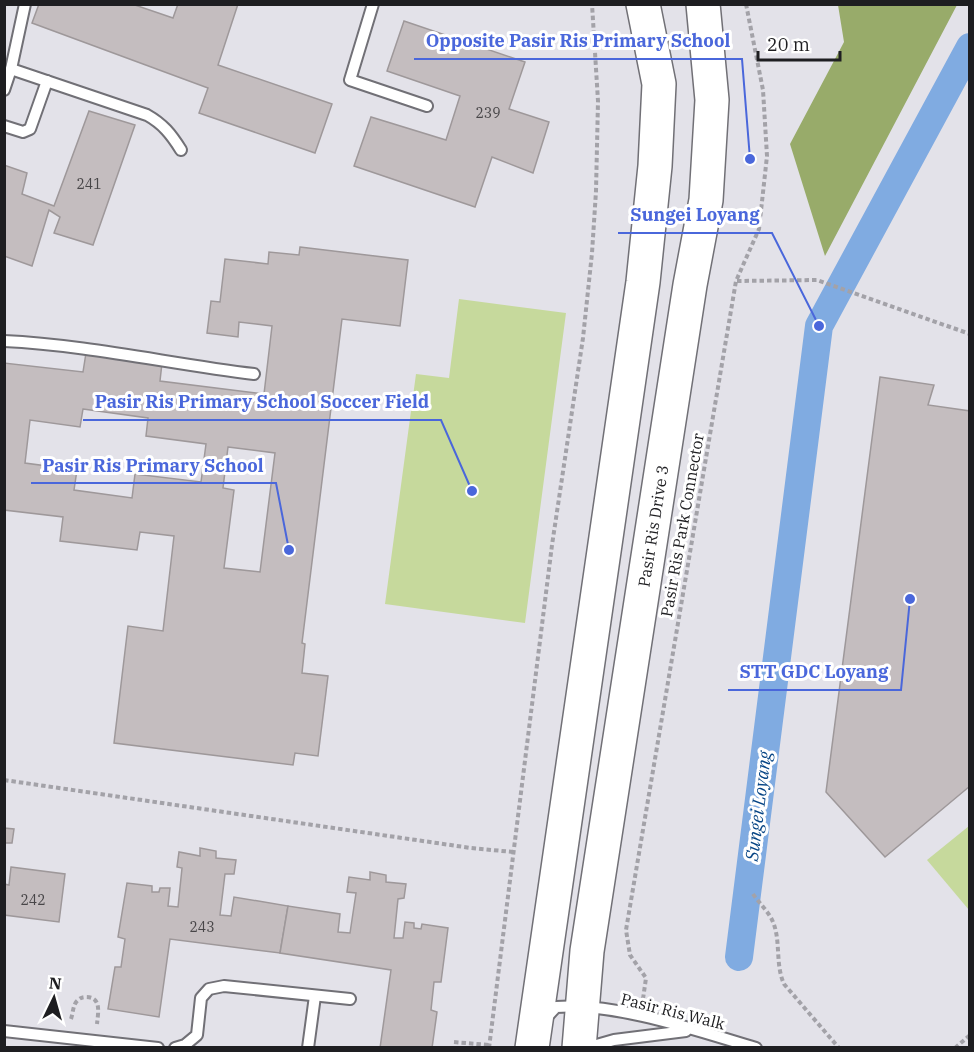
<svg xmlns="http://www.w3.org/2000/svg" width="974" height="1052" font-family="'IBM Plex Serif',serif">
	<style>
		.green { fill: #c6d99c }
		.forest { fill: #98ab6a }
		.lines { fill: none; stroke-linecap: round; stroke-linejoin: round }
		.canal { stroke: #80abe1; stroke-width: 28 }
		.building { fill: #c4bdbf; stroke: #9e989a; stroke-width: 1.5; fill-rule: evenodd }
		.service-casing { stroke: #717076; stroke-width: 14 }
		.primary-casing { stroke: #717076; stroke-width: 36 }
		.path { stroke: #a3a2a8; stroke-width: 4; stroke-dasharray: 4.5 3; stroke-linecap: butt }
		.service { stroke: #fff; stroke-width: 10 }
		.primary { stroke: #fff; stroke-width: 33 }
		.labels { text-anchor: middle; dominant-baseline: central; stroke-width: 6; stroke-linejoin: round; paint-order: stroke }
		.number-label { font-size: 14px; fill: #484648 }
		.street-label { font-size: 16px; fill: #1e1e21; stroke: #fff }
		.water-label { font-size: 18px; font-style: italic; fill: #074585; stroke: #fff }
		.leader { fill: none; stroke: #4a67db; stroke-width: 2 }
		.callout-dot { fill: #4a67db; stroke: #fff; stroke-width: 2 }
		.callout-label { font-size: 18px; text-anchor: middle; font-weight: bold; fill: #4a67db; stroke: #fff; stroke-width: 6; stroke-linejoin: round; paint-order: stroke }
	</style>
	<rect width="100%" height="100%" fill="#e3e2e9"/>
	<!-- green -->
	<g class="green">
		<path d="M 459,299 L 566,313 L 525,623 L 385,604 L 416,374 L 449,378 Z"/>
		<path d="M 969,826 L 969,910 L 927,860 Z"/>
	</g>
	<!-- forest -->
	<path class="forest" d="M 838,5 L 957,5 L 825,256 L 790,144 L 844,42 Z"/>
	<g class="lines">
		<!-- canal -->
		<path class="canal" d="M 739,957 L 819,326 L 970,47"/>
	</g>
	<!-- building -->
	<g class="building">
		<path d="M 39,4 L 132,4 L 173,18 L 178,4 L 238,4 L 218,65 L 332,104 L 315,153 L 199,113 L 208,88 L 32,23 Z"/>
		<path d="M 404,21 L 525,62 L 509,109 L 549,122 L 533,173 L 492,157 L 475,207 L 354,166 L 371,117 L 446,140 L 460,96 L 387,71 Z"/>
		<path d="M 89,111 L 135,125 L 93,245 L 54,233 L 60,217 L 49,210 L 32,266 L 4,256 L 4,165 L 27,173 L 22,194 L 54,206 Z"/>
		<path d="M 300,247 L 408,260 L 400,326 L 342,319 L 302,643 L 305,644 L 302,673 L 328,676 L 318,756 L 295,753 L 293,765 L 114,743 L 128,626 L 163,631 L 174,536 L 140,532 L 137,550 L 60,541 L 63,517 L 4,510 L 4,363 L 83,372 L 86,353 L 162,363 L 160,381 L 264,394 L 272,326 L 239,322 L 238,337 L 207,333 L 211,301 L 220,302 L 225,259 L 268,264 L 269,252 L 299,255 ZM 83,409 L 148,418 L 146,436 L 206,444 L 201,482 L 135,474 L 132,498 L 74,490 L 77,470 L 25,463 L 30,420 L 80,427 ZM 228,447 L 275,453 L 260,572 L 224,568 L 234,490 L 223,488 Z"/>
		<path d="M 880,377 L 934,385 L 928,405 L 970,411 L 970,786 L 885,857 L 826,792 Z"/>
		<path d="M 4,828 L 14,829 L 12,843 L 4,843 Z"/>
		<path d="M 200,848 L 216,851 L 216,858 L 236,860 L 234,874 L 225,874 L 220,915 L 231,916 L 234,897 L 288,906 L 280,953 L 170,939 L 159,1017 L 108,1009 L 115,967 L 121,967 L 125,939 L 118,937 L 127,883 L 152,886 L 152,892 L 159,892 L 160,888 L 170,888 L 168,906 L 178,907 L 182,868 L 177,867 L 179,852 L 200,856 Z"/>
		<path d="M 11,867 L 65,874 L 59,922 L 4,915 L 4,884 L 9,885 Z"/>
		<path d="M 370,872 L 386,875 L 386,882 L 406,884 L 404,898 L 398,899 L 394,938 L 403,938 L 405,922 L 414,923 L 414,928 L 421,929 L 422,924 L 448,928 L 441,982 L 434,982 L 431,1010 L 437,1012 L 432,1048 L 380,1048 L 391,970 L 280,953 L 288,906 L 340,914 L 338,932 L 350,933 L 356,893 L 347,892 L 349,877 L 370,880 Z"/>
	</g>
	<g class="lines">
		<defs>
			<g id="service">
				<path d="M 373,4 L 350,80 L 427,106"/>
				<path d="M 11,69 L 147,115 C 163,124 171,134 181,150"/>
				<path d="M 4,90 L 11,69 L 25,4"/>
				<path d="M 4,126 L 23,132 L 30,129 L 47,81"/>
				<path d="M 4,341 C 88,345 171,364 254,374"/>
				<path d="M 544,1020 L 556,1007 C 619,1003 695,1030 756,1048"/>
				<path d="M 4,1031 L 158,1048"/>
				<path d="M 175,1048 L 185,1045 L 197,1035 L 201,998 L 209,989 L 224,986 L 350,999"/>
				<path d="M 308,1048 L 315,996"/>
				<path d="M 586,1048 L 614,1040 L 686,1031"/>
			</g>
			<g id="primary">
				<path d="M 532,1048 L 643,282 L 655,166 L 659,84 L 643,4"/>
				<path d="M 579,1048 L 587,951 L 690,285 L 706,200 L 712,100 L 703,4"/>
			</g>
		</defs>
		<!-- service casing -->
		<use href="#service" class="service-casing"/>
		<!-- primary casing -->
		<use href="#primary" class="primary-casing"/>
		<!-- path -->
		<g class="path">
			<path d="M 737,281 L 817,280 L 970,334"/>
			<path d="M 4,780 L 471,848 L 513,852"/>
			<path d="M 753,894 C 759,903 769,912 773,922 C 781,941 775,964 784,984 L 839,1048"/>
			<path d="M 643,999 L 646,978 L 630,955 L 626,930 L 736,281 L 759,229 L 767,156 L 763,90 L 746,4"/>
			<path d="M 71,1019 C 73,1013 73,1005 77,1001 C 80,998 82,997 86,997 C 102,997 98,1013 97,1024"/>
			<path d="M 454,1042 L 489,1045"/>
			<path d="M 489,1048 L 552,545 L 583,338 L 592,253 L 596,191 L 598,101 L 592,4"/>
			<path d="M 955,1048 L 970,1035"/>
		</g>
		<!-- service -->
		<use href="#service" class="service"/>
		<!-- primary -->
		<use href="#primary" class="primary"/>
	</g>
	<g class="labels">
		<!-- number labels -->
		<g class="number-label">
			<text x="488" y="113">239</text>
			<text x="89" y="184">241</text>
			<text x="33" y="900">242</text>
			<text x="202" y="927">243</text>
		</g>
		<!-- street labels -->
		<g class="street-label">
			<text transform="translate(682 525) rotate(-80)">Pasir Ris Park Connector</text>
			<text transform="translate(653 526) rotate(-81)">Pasir Ris Drive 3</text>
			<text transform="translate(673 1011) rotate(14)">Pasir Ris Walk</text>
		</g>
		<!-- water labels -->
		<g class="water-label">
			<text transform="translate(758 806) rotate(-83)">Sungei Loyang</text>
		</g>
	</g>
	<!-- callouts -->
	<path class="leader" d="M750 159L742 59H414M819 326L772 233H618M472 491L441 420H83M289 550L276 483H31M910 599L901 690H728"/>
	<g class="callout-dot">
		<circle cx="750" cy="159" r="6"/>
		<circle cx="819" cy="326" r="6"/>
		<circle cx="472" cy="491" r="6"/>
		<circle cx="289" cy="550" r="6"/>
		<circle cx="910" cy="599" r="6"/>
	</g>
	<g class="callout-label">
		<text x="578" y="47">Opposite Pasir Ris Primary School</text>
		<text x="695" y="221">Sungei Loyang</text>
		<text x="262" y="408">Pasir Ris Primary School Soccer Field</text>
		<text x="153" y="472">Pasir Ris Primary School</text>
		<text x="814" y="678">STT GDC Loyang</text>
	</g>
	<!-- border -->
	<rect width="974" height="1052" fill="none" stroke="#1e1e21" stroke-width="12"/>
	<!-- north arrow -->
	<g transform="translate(54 998) rotate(5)" stroke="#ffffff" stroke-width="4.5" paint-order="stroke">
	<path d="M0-4.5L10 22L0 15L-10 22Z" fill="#1e1e21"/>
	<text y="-9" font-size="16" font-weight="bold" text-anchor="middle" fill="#1e1e21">N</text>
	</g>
	<!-- scale -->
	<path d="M758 51v9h82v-9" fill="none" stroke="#1e1e21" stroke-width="3"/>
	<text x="767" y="51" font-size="18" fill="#1e1e21" stroke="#ffffff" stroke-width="4.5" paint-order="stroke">20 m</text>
</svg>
